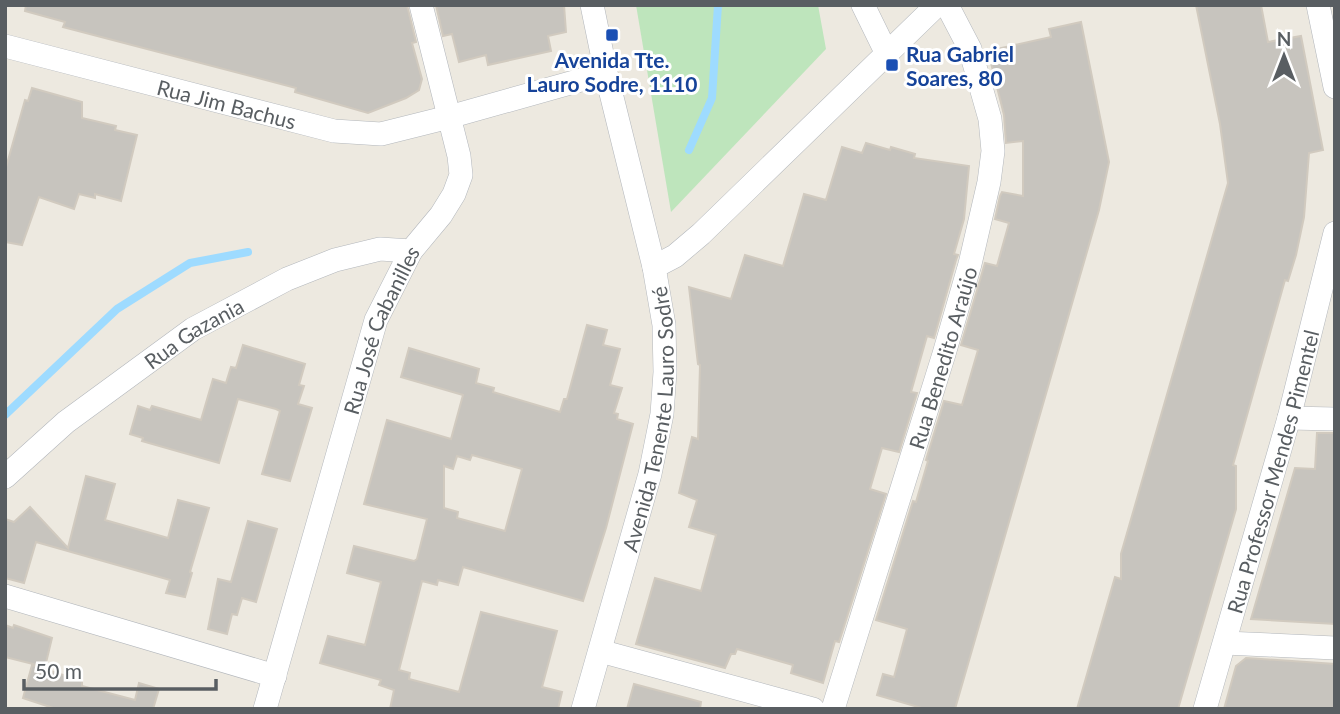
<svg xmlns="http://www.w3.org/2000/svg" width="1340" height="714" font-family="Lato,sans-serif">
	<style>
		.green { fill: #bee5bc }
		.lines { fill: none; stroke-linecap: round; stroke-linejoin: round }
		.stream { stroke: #9edbff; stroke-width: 8 }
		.building { fill: #c7c4be; stroke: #d1cabf; stroke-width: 2; fill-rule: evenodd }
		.minor-casing { stroke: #b3b7bc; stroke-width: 24 }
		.minor { stroke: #fff; stroke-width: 23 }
		.transit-dot { fill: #1a4fb4; stroke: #fff; stroke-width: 2.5 }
		.labels { text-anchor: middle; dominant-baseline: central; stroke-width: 6; stroke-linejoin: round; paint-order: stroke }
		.transit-label { font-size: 21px; font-weight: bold; fill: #164399; stroke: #fff; text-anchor: start }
		.street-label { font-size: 21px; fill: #595e62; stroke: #fff }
	</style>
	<rect width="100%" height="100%" fill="#ede9e0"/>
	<!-- green -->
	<path class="green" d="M 636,5 L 818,5 L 826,49 L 671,212 Z"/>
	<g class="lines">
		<!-- stream -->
		<g class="stream">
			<path d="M 689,150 L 712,98 L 718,5"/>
			<path d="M 5,415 L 117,309 L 190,263 L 248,252"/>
		</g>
	</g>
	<!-- building -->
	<g class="building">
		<path d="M 26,5 L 407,5 L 416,42 L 412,43 L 422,79 L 419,90 L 406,98 L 368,113 L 295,92 L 296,88 L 63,27 L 65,22 L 25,11 Z"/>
		<path d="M 436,5 L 564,5 L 566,32 L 548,36 L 551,51 L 488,65 L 486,55 L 459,62 L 452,34 L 443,36 Z"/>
		<path d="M 1196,5 L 1261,5 L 1268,42 L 1301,36 L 1323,150 L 1309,153 L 1304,217 L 1296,255 L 1288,281 L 1285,280 L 1233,465 L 1236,466 L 1236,509 L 1178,709 L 1077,709 L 1115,577 L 1121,579 L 1121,554 L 1228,183 L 1220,124 Z"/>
		<path d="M 1081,22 L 1109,162 L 1099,210 L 955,709 L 925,709 L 877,695 L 883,674 L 894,677 L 907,629 L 876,620 L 913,501 L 916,502 L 928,461 L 926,460 L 944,401 L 962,405 L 978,350 L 961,345 L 985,263 L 997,266 L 1009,223 L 995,219 L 1000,196 L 1002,192 L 1023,196 L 1023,141 L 1006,143 L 1004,115 L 988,51 L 1051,37 L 1049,29 Z"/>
		<path d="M 32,88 L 82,102 L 82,118 L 116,126 L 115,130 L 137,135 L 121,201 L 95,194 L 95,198 L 79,194 L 74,209 L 39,197 L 22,245 L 5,242 L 5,171 L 25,100 L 28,101 Z"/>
		<path d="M 866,143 L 890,150 L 891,147 L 915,154 L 914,158 L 969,166 L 964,219 L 954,254 L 958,255 L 956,260 L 934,338 L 927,336 L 911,392 L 917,393 L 899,452 L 882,448 L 870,489 L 886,494 L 839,642 L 835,641 L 823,683 L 791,673 L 793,665 L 737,649 L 735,654 L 731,654 L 725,668 L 636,644 L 655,578 L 701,591 L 716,535 L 689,527 L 697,500 L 679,493 L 692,437 L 698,439 L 700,365 L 698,364 L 689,287 L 731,299 L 745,255 L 783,266 L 804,194 L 826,200 L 842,147 L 862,153 Z"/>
		<path d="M 587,325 L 607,330 L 603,345 L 620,349 L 610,385 L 622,388 L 614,413 L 618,414 L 617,419 L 633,424 L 606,528 L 583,601 L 463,567 L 458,585 L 438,580 L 437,585 L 422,581 L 399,670 L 410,673 L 409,679 L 459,692 L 481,612 L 557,631 L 542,687 L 562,692 L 558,709 L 390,709 L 394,690 L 379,685 L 381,680 L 320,663 L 328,636 L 365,645 L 381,582 L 347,573 L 354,546 L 414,561 L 417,559 L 427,519 L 364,504 L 387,420 L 451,439 L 463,395 L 401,377 L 409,348 L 479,369 L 476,383 L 494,388 L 493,392 L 560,412 L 564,399 L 567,399 ZM 472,455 L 522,469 L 505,531 L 457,518 L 458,512 L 444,508 L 444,466 L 453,469 L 457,456 L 470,460 Z"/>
		<path d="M 243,345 L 305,364 L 299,385 L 304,386 L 298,404 L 312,408 L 290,481 L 262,474 L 280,411 L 276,409 L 238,399 L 219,463 L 142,441 L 143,438 L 130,434 L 138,406 L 150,410 L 152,406 L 201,420 L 213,379 L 226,383 L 231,367 L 236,368 Z"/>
		<path d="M 1317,433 L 1335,433 L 1335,624 L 1251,619 L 1295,468 L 1315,469 Z"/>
		<path d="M 86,476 L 115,484 L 105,520 L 168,538 L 178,500 L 209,508 L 190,572 L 192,573 L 185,597 L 166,593 L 170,580 L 36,542 L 24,583 L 5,578 L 5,519 L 14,522 L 30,507 L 68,548 Z"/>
		<path d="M 248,521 L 277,529 L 256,602 L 242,598 L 237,615 L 232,614 L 227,634 L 208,629 L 218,579 L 231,582 Z"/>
		<path d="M 5,625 L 13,628 L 14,625 L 52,638 L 45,667 L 5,657 Z"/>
		<path d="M 1246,658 L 1335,664 L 1335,709 L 1224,709 L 1236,666 Z"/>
		<path d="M 32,665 L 82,681 L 82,686 L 135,700 L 139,683 L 159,689 L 153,709 L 56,709 L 23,698 Z"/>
		<path d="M 634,684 L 701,702 L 700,709 L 627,709 Z"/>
	</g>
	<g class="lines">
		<defs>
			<g id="minor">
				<path d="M 863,5 L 887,54"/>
				<path d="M 1318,5 L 1335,87"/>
				<path id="s1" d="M 5,46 L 334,131 L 381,134 L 449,117 L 606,73"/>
				<path d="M 654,267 L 675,256 L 701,234 L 937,5"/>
				<path d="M 1289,418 L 1335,419"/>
				<path id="s2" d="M 5,477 L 66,422 L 193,329 L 287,279 L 335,260 L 380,249 L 411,251"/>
				<path d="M 5,596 L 275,676"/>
				<path d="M 1225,643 L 1335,648"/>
				<path d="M 600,651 L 813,709"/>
				<path id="s3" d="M 265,709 L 376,320 L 411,251 L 441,215 L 454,194 L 461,175 L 459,156 L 421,5"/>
				<path id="s4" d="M 583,709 L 650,474 L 662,414 L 665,372 L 664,325 L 654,267 L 606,73 L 592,5"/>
				<path id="s5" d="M 833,709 L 944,354 L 970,264 L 989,182 L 993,151 L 990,119 L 970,49 L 947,5"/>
				<path id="s6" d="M 1205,709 L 1289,418 L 1335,233"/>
			</g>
		</defs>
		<!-- minor casing -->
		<use href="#minor" class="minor-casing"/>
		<!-- minor -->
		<use href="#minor" class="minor"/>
	</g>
	<!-- markers -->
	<g class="transit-dot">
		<rect x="605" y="28" width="14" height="14" rx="3.5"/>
		<rect x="885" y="58" width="14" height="14" rx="3.5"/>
	</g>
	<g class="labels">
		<!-- transit labels -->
		<g class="transit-label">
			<text x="906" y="53">Rua Gabriel<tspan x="906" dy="24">Soares, 80</tspan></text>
			<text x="612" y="59" text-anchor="middle">Avenida Tte.<tspan x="612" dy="24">Lauro Sodre, 1110</tspan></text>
		</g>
		<!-- street labels -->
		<g class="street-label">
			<text stroke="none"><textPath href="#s1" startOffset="229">Rua Jim Bachus</textPath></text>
			<text stroke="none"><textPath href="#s3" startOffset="397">Rua José Cabanilles</textPath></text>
			<text stroke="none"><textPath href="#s2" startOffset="238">Rua Gazania</textPath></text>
			<text stroke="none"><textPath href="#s5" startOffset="368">Rua Benedito Araújo</textPath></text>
			<text stroke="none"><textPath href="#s4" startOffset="299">Avenida Tenente Lauro Sodré</textPath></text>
			<text stroke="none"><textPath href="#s6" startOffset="247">Rua Professor Mendes Pimentel</textPath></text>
		</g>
	</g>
	<!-- border -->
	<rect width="1340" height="714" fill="none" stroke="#595e62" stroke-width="14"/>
	<!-- north arrow -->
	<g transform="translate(1284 56)" stroke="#ffffff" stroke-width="5" paint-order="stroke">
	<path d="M0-5L12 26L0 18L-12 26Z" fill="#595e62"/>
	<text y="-10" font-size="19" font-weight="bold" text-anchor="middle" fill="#595e62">N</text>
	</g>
	<!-- scale -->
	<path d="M24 679v10h192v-10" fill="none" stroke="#595e62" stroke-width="3.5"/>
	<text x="35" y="679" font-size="21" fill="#595e62" stroke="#ffffff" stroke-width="5" paint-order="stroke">50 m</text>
</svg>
